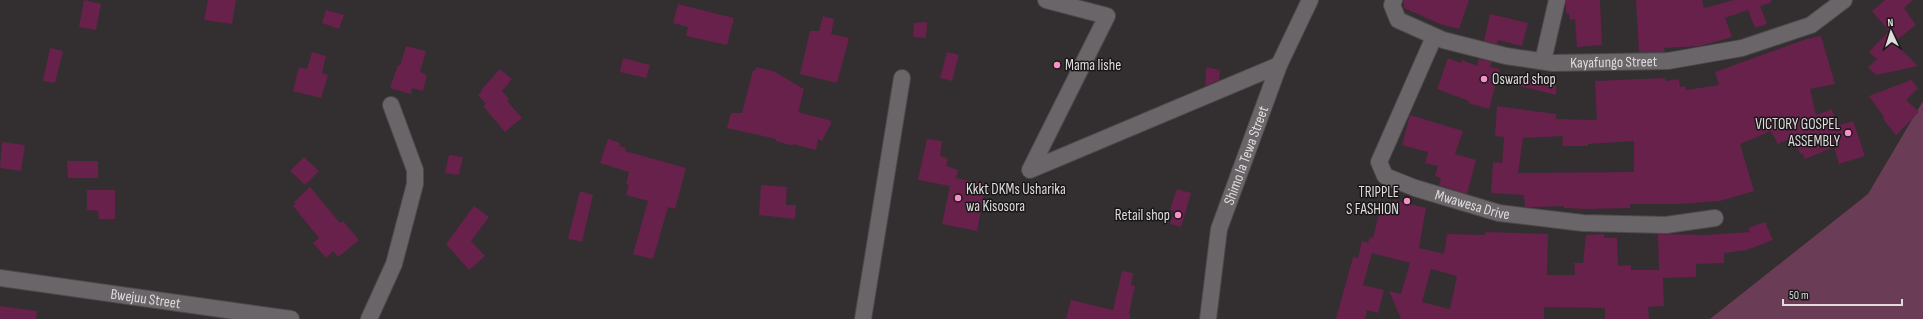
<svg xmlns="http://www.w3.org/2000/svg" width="1923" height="319" font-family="'Sofia Sans Condensed',sans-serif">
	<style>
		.green { fill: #6b3c55 }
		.building { fill: #67214b; fill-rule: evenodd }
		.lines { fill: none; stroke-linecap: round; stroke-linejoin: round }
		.minor-casing { stroke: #4e494b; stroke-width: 18 }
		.minor { stroke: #6a6568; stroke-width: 16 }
		.poi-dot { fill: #f98fc8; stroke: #191718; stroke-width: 1.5 }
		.labels { text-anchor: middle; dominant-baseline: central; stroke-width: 3; stroke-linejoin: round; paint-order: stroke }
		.street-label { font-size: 15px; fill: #dfdcdd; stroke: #191718 }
		.poi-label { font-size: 15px; fill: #dfdcdd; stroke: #191718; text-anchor: start }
	</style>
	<rect width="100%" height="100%" fill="#332e30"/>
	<!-- green -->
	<path class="green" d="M 1923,101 L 1923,319 L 1710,319 L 1868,194 Z"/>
	<!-- building -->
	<g class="building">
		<path d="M 84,0 L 101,4 L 96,30 L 79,27 Z"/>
		<path d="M 208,0 L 236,0 L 232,24 L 204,20 Z"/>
		<path d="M 1403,0 L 1469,0 L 1459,29 L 1440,24 L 1404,8 Z"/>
		<path d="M 1566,0 L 1600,0 L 1602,45 L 1577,47 L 1575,19 L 1570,20 L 1569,13 L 1566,13 Z"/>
		<path d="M 1636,0 L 1702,0 L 1704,8 L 1734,0 L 1771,0 L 1772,2 L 1760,6 L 1767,24 L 1755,28 L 1748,10 L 1725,18 L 1732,37 L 1700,46 L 1664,48 L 1665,52 L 1639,52 Z"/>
		<path d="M 1885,0 L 1913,0 L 1904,8 L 1916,25 L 1894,42 L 1918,66 L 1876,75 L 1868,67 L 1877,59 L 1869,52 L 1889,31 L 1872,11 Z"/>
		<path d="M 678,4 L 734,18 L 727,45 L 686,36 L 688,27 L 673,23 Z"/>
		<path d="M 326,10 L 344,15 L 339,29 L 322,23 Z"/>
		<path d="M 1490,14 L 1528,23 L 1522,46 L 1498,40 L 1497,44 L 1484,41 Z"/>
		<path d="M 823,16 L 834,19 L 831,34 L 849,38 L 837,83 L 800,74 L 810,31 L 819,31 Z"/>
		<path d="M 927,22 L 926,38 L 913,37 L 914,23 Z"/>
		<path d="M 1821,36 L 1835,84 L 1810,89 L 1816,115 L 1832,109 L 1837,126 L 1853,121 L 1865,156 L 1839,164 L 1834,147 L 1805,159 L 1802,153 L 1800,154 L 1793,137 L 1778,144 L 1771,131 L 1740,144 L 1754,191 L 1720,201 L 1679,204 L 1630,204 L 1630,208 L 1587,209 L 1564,208 L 1564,206 L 1532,207 L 1525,207 L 1524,195 L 1491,193 L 1493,162 L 1502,163 L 1504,137 L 1495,136 L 1497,106 L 1556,114 L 1556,119 L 1597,120 L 1595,81 L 1664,78 L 1667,81 L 1679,79 L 1680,87 L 1685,86 L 1686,90 L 1719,85 L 1715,72 L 1806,39 ZM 1563,136 L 1562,146 L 1588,146 L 1588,144 L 1634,141 L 1634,172 L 1518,173 L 1523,138 Z"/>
		<path d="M 406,46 L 426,51 L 420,72 L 427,75 L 423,91 L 412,88 L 411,94 L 390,88 L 398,65 L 400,66 Z"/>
		<path d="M 50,48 L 63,51 L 55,83 L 43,81 Z"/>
		<path d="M 312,52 L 326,56 L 322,73 L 328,75 L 321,98 L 293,91 L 299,67 L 307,69 Z"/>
		<path d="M 947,52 L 959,55 L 952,81 L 940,78 Z"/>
		<path d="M 623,58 L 650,65 L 646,78 L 620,72 Z"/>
		<path d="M 1448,58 L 1461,63 L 1462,60 L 1477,66 L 1479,59 L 1492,62 L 1490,67 L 1500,69 L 1489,109 L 1468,103 L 1469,101 L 1437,89 Z"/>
		<path d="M 756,67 L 773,71 L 804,89 L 798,112 L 832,121 L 822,141 L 818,139 L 816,150 L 793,144 L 793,146 L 776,141 L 776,139 L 727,128 L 731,113 L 742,113 L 753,70 L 755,71 Z"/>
		<path d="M 1206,67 L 1220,70 L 1219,80 L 1205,86 Z"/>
		<path d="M 500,69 L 512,79 L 502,91 L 509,99 L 507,101 L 522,118 L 505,132 L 483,106 L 486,104 L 478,95 L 482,91 L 481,90 Z"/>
		<path d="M 1508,78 L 1556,79 L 1556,95 L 1508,83 Z"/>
		<path d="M 1911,80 L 1918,88 L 1906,100 L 1919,112 L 1896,135 L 1883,119 L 1884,117 L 1869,96 Z"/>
		<path d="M 1410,115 L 1463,131 L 1455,154 L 1476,160 L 1467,194 L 1439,185 L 1441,178 L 1435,176 L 1438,166 L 1425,163 L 1428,152 L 1402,145 Z"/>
		<path d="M 608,139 L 620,143 L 619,146 L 626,148 L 625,151 L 686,168 L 675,209 L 668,207 L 653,259 L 633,254 L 648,201 L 626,195 L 629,185 L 626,184 L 629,172 L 600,163 Z"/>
		<path d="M 927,139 L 942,141 L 940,156 L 948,158 L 946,166 L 958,170 L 956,178 L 986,184 L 977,231 L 942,224 L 950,186 L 918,180 Z"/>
		<path d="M 2,142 L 25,145 L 21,171 L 0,168 Z"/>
		<path d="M 449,155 L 463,157 L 459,175 L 445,173 Z"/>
		<path d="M 304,157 L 319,171 L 305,185 L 290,171 Z"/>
		<path d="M 67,161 L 98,161 L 98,178 L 68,178 Z"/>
		<path d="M 761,185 L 787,187 L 786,205 L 796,205 L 795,219 L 759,215 Z"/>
		<path d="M 310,187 L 340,223 L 343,221 L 359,240 L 338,257 L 333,251 L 326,258 L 313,243 L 319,238 L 293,206 L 296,204 L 294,202 Z"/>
		<path d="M 1177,189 L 1191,193 L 1181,227 L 1170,224 L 1174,211 L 1170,210 Z"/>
		<path d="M 87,190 L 115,190 L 115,219 L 99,219 L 98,211 L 87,210 Z"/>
		<path d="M 580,191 L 593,195 L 582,242 L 568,239 Z"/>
		<path d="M 1393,200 L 1426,208 L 1419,248 L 1444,254 L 1447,234 L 1485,235 L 1485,232 L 1548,234 L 1547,275 L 1575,275 L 1574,263 L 1583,263 L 1586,235 L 1604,234 L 1604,238 L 1617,238 L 1618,266 L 1631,265 L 1631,270 L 1659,270 L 1658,234 L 1706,235 L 1750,232 L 1748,228 L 1765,222 L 1773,240 L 1747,250 L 1724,253 L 1724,263 L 1696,264 L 1696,277 L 1663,278 L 1664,306 L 1648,307 L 1649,319 L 1605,319 L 1605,308 L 1544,307 L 1544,319 L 1401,319 L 1389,291 L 1401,294 L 1410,263 L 1372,253 L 1363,285 L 1384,290 L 1378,313 L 1367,310 L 1365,319 L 1336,319 L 1353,257 L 1358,258 L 1362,241 L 1368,243 L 1370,237 L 1373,238 L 1382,201 L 1392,204 ZM 1431,269 L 1457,276 L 1450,309 L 1422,302 Z"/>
		<path d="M 474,206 L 489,217 L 471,241 L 485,256 L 469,270 L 446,244 Z"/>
		<path d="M 1122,271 L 1133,273 L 1131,285 L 1135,286 L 1129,313 L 1130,314 L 1130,319 L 1066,319 L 1071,300 L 1113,310 Z"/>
		<path d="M 0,306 L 37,311 L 36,319 L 0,319 Z"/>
	</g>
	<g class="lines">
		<defs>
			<g id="minor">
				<path d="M 1046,0 L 1107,16 L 1030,170 L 1279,65"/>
				<path id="s1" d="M 1394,0 L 1392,5 L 1398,20 L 1443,40 L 1506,56 L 1553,63 L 1668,61 L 1742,48 L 1811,25 L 1844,0"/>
				<path id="s2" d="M 1434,37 L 1379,162 L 1385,176 L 1415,188 L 1499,213 L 1583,223 L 1666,225 L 1715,218"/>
				<path d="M 1543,61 L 1557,0"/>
				<path id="s3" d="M 0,278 L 291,319"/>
				<path d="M 369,319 L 394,264 L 415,184 L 415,170 L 391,105"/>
				<path d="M 863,319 L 902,78"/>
				<path id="s4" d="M 1208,319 L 1219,229 L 1279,65 L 1310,0"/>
			</g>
		</defs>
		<!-- minor casing -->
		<use href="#minor" class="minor-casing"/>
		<!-- minor -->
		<use href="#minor" class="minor"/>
	</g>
	<!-- markers -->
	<g class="poi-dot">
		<circle cx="1057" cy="65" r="4"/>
		<circle cx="1484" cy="79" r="4"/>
		<circle cx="1848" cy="133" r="4"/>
		<circle cx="958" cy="198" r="4"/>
		<circle cx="1407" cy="201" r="4"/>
		<circle cx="1178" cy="215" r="4"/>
	</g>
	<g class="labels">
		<!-- street labels -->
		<g class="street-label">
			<text stroke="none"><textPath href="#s1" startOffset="244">Kayafungo Street</textPath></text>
			<text stroke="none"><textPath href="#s4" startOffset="169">Shimo la Tewa Street</textPath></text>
			<text stroke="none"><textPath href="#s2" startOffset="244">Mwawesa Drive</textPath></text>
			<text stroke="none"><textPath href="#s3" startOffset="147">Bwejuu Street</textPath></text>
		</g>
		<!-- poi labels -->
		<g class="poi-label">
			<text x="1065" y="65">Mama lishe</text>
			<text x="1492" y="79">Osward shop</text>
			<text x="1840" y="124" text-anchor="end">VICTORY GOSPEL<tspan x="1840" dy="17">ASSEMBLY</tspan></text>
			<text x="966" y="189">Kkkt DKMs Usharika<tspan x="966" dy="17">wa Kisosora</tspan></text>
			<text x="1399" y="192" text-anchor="end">TRIPPLE<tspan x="1399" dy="17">S FASHION</tspan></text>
			<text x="1170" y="215" text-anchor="end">Retail shop</text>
		</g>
	</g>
	<!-- north arrow -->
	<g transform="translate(1891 32) rotate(356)" stroke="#191718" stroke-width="3" paint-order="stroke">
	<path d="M0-3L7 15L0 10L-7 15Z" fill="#dfdcdd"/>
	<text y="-6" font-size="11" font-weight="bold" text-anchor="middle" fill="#dfdcdd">N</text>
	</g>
	<!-- scale -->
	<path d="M1783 299v6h119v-6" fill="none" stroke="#dfdcdd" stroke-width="2"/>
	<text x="1789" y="299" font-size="12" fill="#dfdcdd" stroke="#191718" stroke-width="3" paint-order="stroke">50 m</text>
</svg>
